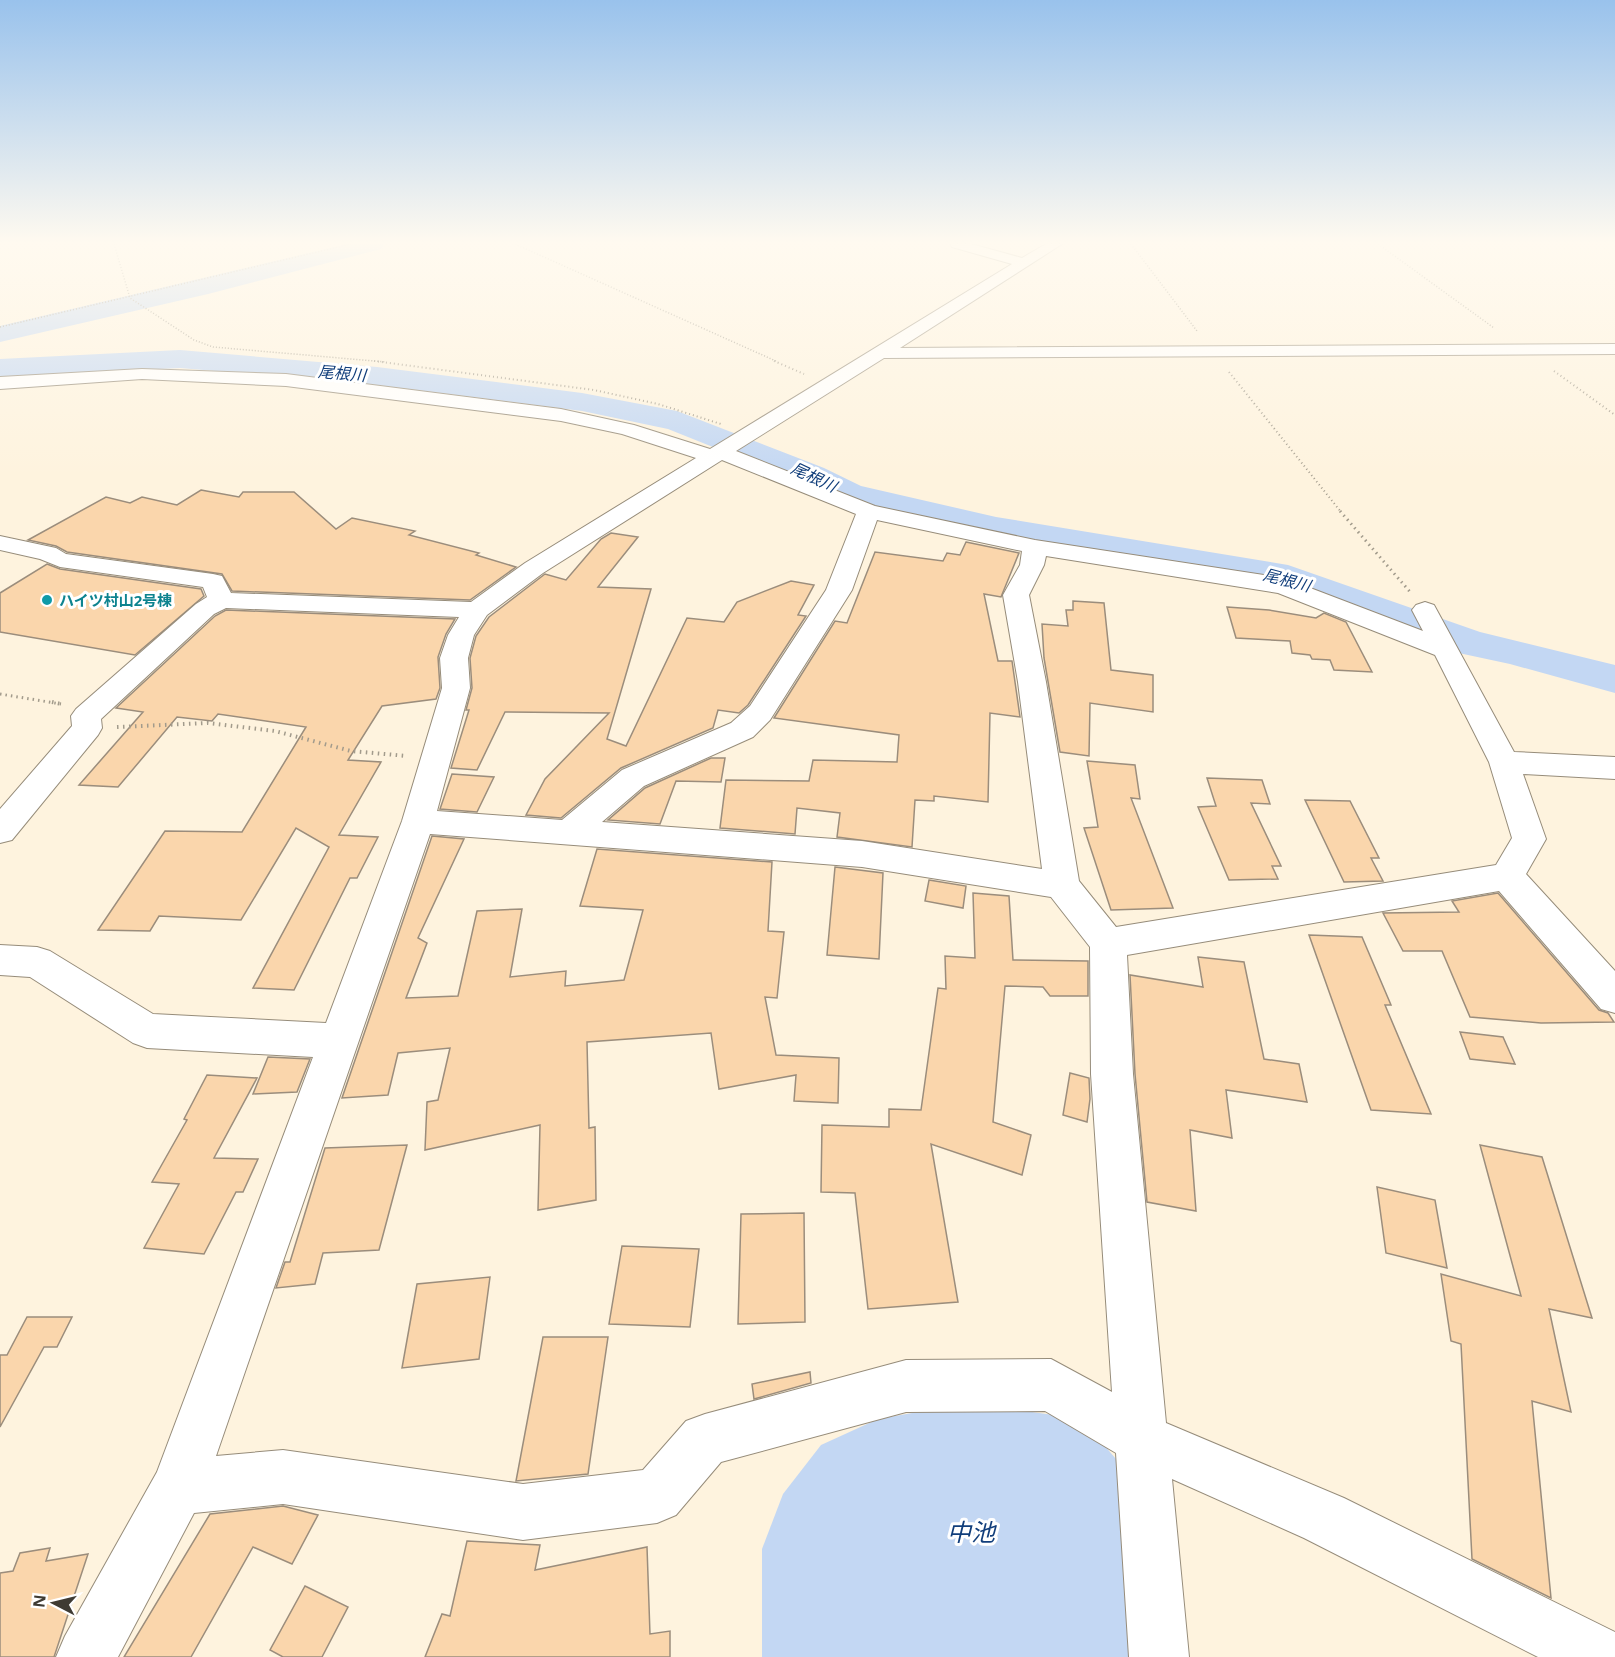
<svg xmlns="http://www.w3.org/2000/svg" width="1615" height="1657" font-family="'Noto Sans','Noto Sans JP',sans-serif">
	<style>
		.water { fill: #c3d7f3 }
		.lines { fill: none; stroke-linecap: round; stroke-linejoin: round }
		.river { fill: #c3d7f3; fill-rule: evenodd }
		.building { fill: #fad6ac; stroke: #9b8d7c; stroke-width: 1.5 }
		.minor-casing { stroke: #968c7a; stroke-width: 2 }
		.path-far3 { stroke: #a29b8c; stroke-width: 1.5; stroke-dasharray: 1 2; stroke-linecap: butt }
		.path-far2 { stroke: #a29b8c; stroke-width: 2; stroke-dasharray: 1 3; stroke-linecap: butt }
		.path-far1 { stroke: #a29b8c; stroke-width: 3; stroke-dasharray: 1.5 4; stroke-linecap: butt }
		.path { stroke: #a29b8c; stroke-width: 4; stroke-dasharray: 1.5 4.5; stroke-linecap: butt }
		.minor { fill: #fff; fill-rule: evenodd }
		.culture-dot { fill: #0f9aa8; stroke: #fff; stroke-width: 2 }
		.labels { text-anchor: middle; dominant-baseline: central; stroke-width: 6; stroke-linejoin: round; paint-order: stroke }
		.far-culture-label { font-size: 15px; font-weight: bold; fill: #0d838f; stroke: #fff; text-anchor: start }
		.far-water-label { font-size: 16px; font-style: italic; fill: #113e7b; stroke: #fff }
		.near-water-label { font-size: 24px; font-style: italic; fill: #113e7b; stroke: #fff }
	</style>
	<rect width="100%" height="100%" fill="#fef3de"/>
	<!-- water -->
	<path class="water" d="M 969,1403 L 1082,1419 L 1127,1472 L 1136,1657 L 762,1657 L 762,1549 L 783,1494 L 821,1445 L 878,1419 Z"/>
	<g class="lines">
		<!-- river -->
		<g class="river">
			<path d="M 347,244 L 384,244 L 381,249 L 208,294 L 0,342 L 0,326 Z"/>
			<path d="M 180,350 L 377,367 L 582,393 L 677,411 L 824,468 L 861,486 L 996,517 L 1288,565 L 1480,632 L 1615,665 L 1615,693 L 1510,664 L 1454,652 L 1279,588 L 996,539 L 835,502 L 800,482 L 668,429 L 582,411 L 377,385 L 180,368 L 0,377 L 0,359 Z"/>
		</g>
	</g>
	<!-- building -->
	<g class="building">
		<path d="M 201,490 L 239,497 L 243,492 L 294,492 L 336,529 L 352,518 L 415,531 L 409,535 L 479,553 L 476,555 L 516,567 L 470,600 L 232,591 L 222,574 L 67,552 L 56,546 L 28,540 L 106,497 L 130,503 L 142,497 L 177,505 Z"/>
		<path d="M 611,533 L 638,537 L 598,587 L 651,589 L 607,739 L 626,746 L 687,618 L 724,622 L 737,602 L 791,581 L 814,585 L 798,615 L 806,616 L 748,705 L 739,713 L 718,710 L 713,728 L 621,768 L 561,818 L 526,815 L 545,779 L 609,713 L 505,712 L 477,770 L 451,768 L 469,710 L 466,710 L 472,688 L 470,658 L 476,636 L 489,617 L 545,574 L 566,580 L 601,539 Z"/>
		<path d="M 966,542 L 1019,553 L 1001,597 L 984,594 L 998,661 L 1012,661 L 1020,717 L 990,713 L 988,802 L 934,796 L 934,801 L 915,800 L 912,847 L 837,837 L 840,813 L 797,808 L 795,834 L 720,828 L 726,780 L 809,781 L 813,760 L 897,762 L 899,735 L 774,718 L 835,621 L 847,623 L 875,552 L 943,561 L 947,553 L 960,555 Z"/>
		<path d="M 47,564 L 60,569 L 201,589 L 204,596 L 135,655 L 0,632 L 0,593 Z"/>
		<path d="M 1073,601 L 1104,603 L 1111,670 L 1153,675 L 1153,712 L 1090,703 L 1089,756 L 1060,752 L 1044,658 L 1042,624 L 1068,626 L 1066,610 L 1073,610 Z"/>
		<path d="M 1227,607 L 1269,610 L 1316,618 L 1324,613 L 1346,622 L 1372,672 L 1334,670 L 1330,660 L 1312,659 L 1310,655 L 1292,653 L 1290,641 L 1236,638 Z"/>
		<path d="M 226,610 L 455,619 L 446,634 L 438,657 L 440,688 L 436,699 L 382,706 L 348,760 L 381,762 L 339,835 L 378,837 L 357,878 L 350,878 L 294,990 L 253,988 L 329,847 L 296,828 L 241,920 L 159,916 L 150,931 L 98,930 L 165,831 L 242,832 L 306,727 L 218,714 L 212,721 L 177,717 L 118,787 L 79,785 L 143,712 L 116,708 L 215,616 Z"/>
		<path d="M 711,758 L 725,758 L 721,782 L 676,781 L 660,824 L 608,820 L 645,788 Z"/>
		<path d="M 1087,761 L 1135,765 L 1140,799 L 1131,798 L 1173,908 L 1111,910 L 1084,828 L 1098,827 Z"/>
		<path d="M 452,774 L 494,777 L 477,812 L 440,809 Z"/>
		<path d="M 1207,778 L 1262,780 L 1270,804 L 1251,803 L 1281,866 L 1272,866 L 1278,879 L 1229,880 L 1198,807 L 1216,806 Z"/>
		<path d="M 1305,800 L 1350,801 L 1379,858 L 1371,858 L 1383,881 L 1344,882 Z"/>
		<path d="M 432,836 L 464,839 L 418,938 L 427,943 L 406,998 L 458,996 L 477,911 L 522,909 L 510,977 L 566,971 L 565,986 L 624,980 L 643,910 L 580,906 L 597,849 L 772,862 L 768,931 L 784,932 L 777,998 L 765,997 L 776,1055 L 839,1058 L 838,1103 L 794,1101 L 796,1075 L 719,1089 L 711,1033 L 587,1042 L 589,1128 L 595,1127 L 596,1200 L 538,1210 L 540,1125 L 425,1150 L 427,1102 L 438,1100 L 450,1048 L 398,1053 L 388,1095 L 342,1098 Z"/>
		<path d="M 835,867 L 883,873 L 879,959 L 827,955 Z"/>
		<path d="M 929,880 L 966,886 L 963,908 L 925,901 Z"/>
		<path d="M 973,893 L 1009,896 L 1013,960 L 1088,961 L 1088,996 L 1050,996 L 1043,987 L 1005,986 L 993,1122 L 1031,1135 L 1022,1175 L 931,1144 L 958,1302 L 868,1309 L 855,1193 L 821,1192 L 822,1125 L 889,1127 L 889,1109 L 921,1110 L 938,988 L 946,989 L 945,956 L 975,958 Z"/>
		<path d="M 1498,893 L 1599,1010 L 1608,1013 L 1614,1022 L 1541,1023 L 1470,1017 L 1442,951 L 1403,951 L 1383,913 L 1459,912 L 1452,901 Z"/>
		<path d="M 1309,935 L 1362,937 L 1391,1005 L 1385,1005 L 1431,1114 L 1371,1110 Z"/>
		<path d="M 1198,957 L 1244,962 L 1264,1059 L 1299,1064 L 1307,1102 L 1226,1090 L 1232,1138 L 1190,1130 L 1196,1211 L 1147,1202 L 1135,1074 L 1130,975 L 1203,987 Z"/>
		<path d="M 1460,1032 L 1503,1037 L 1515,1064 L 1470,1059 Z"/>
		<path d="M 268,1057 L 310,1059 L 297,1092 L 253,1094 Z"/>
		<path d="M 1070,1073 L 1089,1078 L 1090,1099 L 1087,1122 L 1063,1115 Z"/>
		<path d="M 207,1075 L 257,1078 L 214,1158 L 258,1159 L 243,1192 L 236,1192 L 204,1254 L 144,1248 L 179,1184 L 152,1182 L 187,1120 L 184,1119 Z"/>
		<path d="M 407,1145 L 379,1250 L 323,1253 L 315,1284 L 276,1288 L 285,1262 L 290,1262 L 325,1148 Z"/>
		<path d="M 1480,1145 L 1542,1157 L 1592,1318 L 1549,1309 L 1571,1412 L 1532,1401 L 1551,1598 L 1472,1559 L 1461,1344 L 1451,1341 L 1441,1274 L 1521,1296 Z"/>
		<path d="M 1377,1187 L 1435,1200 L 1447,1268 L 1386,1253 Z"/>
		<path d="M 804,1213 L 805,1322 L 738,1324 L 741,1214 Z"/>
		<path d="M 622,1246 L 699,1249 L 690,1327 L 609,1324 Z"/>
		<path d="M 490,1277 L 479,1359 L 402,1368 L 417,1284 Z"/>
		<path d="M 27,1317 L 72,1317 L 57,1347 L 44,1347 L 0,1427 L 0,1355 L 7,1355 Z"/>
		<path d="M 543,1337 L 608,1337 L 588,1474 L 516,1481 Z"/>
		<path d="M 810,1372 L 811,1383 L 754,1399 L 752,1384 Z"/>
		<path d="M 283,1506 L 318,1515 L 292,1564 L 253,1547 L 191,1657 L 124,1657 L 210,1514 Z"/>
		<path d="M 467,1541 L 540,1545 L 535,1570 L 647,1547 L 650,1634 L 670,1631 L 670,1657 L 425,1657 L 442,1614 L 450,1616 Z"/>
		<path d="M 50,1548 L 46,1561 L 88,1554 L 54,1657 L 0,1657 L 0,1573 L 13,1571 L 20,1553 Z"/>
		<path d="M 305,1586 L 348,1607 L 322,1657 L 283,1657 L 270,1650 Z"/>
	</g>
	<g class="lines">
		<defs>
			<path id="minor" d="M 950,244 L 971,244 L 1022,258 L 1046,244 L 1062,244 L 900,348 L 1615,344 L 1615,354 L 884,358 L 736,451 L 875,506 L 1035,540 L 1284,578 L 1423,631 L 1412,610 L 1416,605 L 1425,602 L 1434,605 L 1514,752 L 1615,757 L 1615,779 L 1523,774 L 1546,839 L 1526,874 L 1615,971 L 1615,1013 L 1601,1009 L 1499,891 L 1127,955 L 1133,1074 L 1166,1423 L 1344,1498 L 1615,1632 L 1615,1657 L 1538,1657 L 1304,1538 L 1172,1479 L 1189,1657 L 1129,1657 L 1116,1453 L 1045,1411 L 906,1412 L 721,1462 L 676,1515 L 657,1523 L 523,1540 L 283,1504 L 194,1513 L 118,1657 L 56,1657 L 65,1636 L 157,1472 L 313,1057 L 147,1048 L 133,1043 L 30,977 L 0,975 L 0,945 L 37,947 L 50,951 L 153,1014 L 326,1023 L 402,821 L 442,688 L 440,658 L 448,635 L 459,617 L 226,608 L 214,614 L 101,719 L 102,728 L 98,735 L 12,840 L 0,843 L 0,809 L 72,726 L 71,716 L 76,709 L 196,604 L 207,597 L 203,587 L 60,567 L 40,559 L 0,550 L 0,536 L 56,548 L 66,554 L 213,574 L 222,576 L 231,593 L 471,602 L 525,563 L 696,458 L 622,434 L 561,421 L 286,386 L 142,379 L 0,389 L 0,377 L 142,369 L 286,374 L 561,409 L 634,425 L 710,449 L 1012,264 L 952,247 ZM 722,460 L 856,514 L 826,590 L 750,706 L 731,723 L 622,770 L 562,820 L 437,811 L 470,688 L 468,658 L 474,635 L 487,615 L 543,573 ZM 877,520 L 1022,551 L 1020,565 L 1003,595 L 1018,682 L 1042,869 L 862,841 L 602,822 L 644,786 L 753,737 L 770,720 L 852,590 ZM 1046,556 L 1278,593 L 1435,655 L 1489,762 L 1512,838 L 1496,865 L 1116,927 L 1079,881 L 1046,682 L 1029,595 L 1044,565 ZM 430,834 L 862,867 L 1051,897 L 1090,947 L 1091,1074 L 1112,1392 L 1051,1359 L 906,1360 L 705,1414 L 686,1421 L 643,1470 L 523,1484 L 283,1450 L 216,1456 Z"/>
		</defs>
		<!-- minor casing -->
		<use href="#minor" class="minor-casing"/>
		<!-- path-far3 -->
		<g class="path-far3">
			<path d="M 114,244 L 130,298 L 194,340 L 213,347 L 386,362"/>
			<path d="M 515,244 L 778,362"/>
			<path d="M 1131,244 L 1197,331"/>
			<path d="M 1378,244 L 1494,328"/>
			<path d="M 0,327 L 351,244"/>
		</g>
		<!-- path-far2 -->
		<g class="path-far2">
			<path d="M 374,361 L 594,390 L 658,404 L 721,424"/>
			<path d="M 774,361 L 804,374"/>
			<path d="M 1554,371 L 1615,415"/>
			<path d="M 1229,372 L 1341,512"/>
		</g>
		<!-- path-far1 -->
		<g class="path-far1">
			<path d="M 1340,511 L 1411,593"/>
			<path d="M 0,694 L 61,704"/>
		</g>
		<!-- path -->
		<g class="path">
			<path d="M 52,702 L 61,704"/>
			<path d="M 117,727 L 208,723 L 275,731 L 351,751 L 407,756"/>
		</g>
		<!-- minor -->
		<use href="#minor" class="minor"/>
	</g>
	<!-- sky -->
	<linearGradient id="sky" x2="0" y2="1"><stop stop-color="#99c2ec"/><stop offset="0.51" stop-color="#fffaf0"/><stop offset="1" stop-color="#fffaf0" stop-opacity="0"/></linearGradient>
	<rect width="1615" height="476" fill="url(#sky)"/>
	<!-- markers -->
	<circle class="culture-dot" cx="47" cy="600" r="6"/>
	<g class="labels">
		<!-- far-culture labels -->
		<g class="far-culture-label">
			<text x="59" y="600">ハイツ村山2号棟</text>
		</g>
		<!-- far-water labels -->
		<g class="far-water-label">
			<text transform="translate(342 373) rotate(5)">尾根川</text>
			<text transform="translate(814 477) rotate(25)">尾根川</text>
			<text transform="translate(1287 580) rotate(15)">尾根川</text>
		</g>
		<!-- near-water labels -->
		<g class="near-water-label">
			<text x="971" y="1531">中池</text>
		</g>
	</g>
	<!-- north arrow -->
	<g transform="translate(54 1603) rotate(277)" stroke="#ffffff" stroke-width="4.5" paint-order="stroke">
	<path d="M0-4.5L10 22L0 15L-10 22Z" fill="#3f3b33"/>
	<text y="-9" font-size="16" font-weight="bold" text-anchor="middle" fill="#3f3b33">N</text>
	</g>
</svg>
